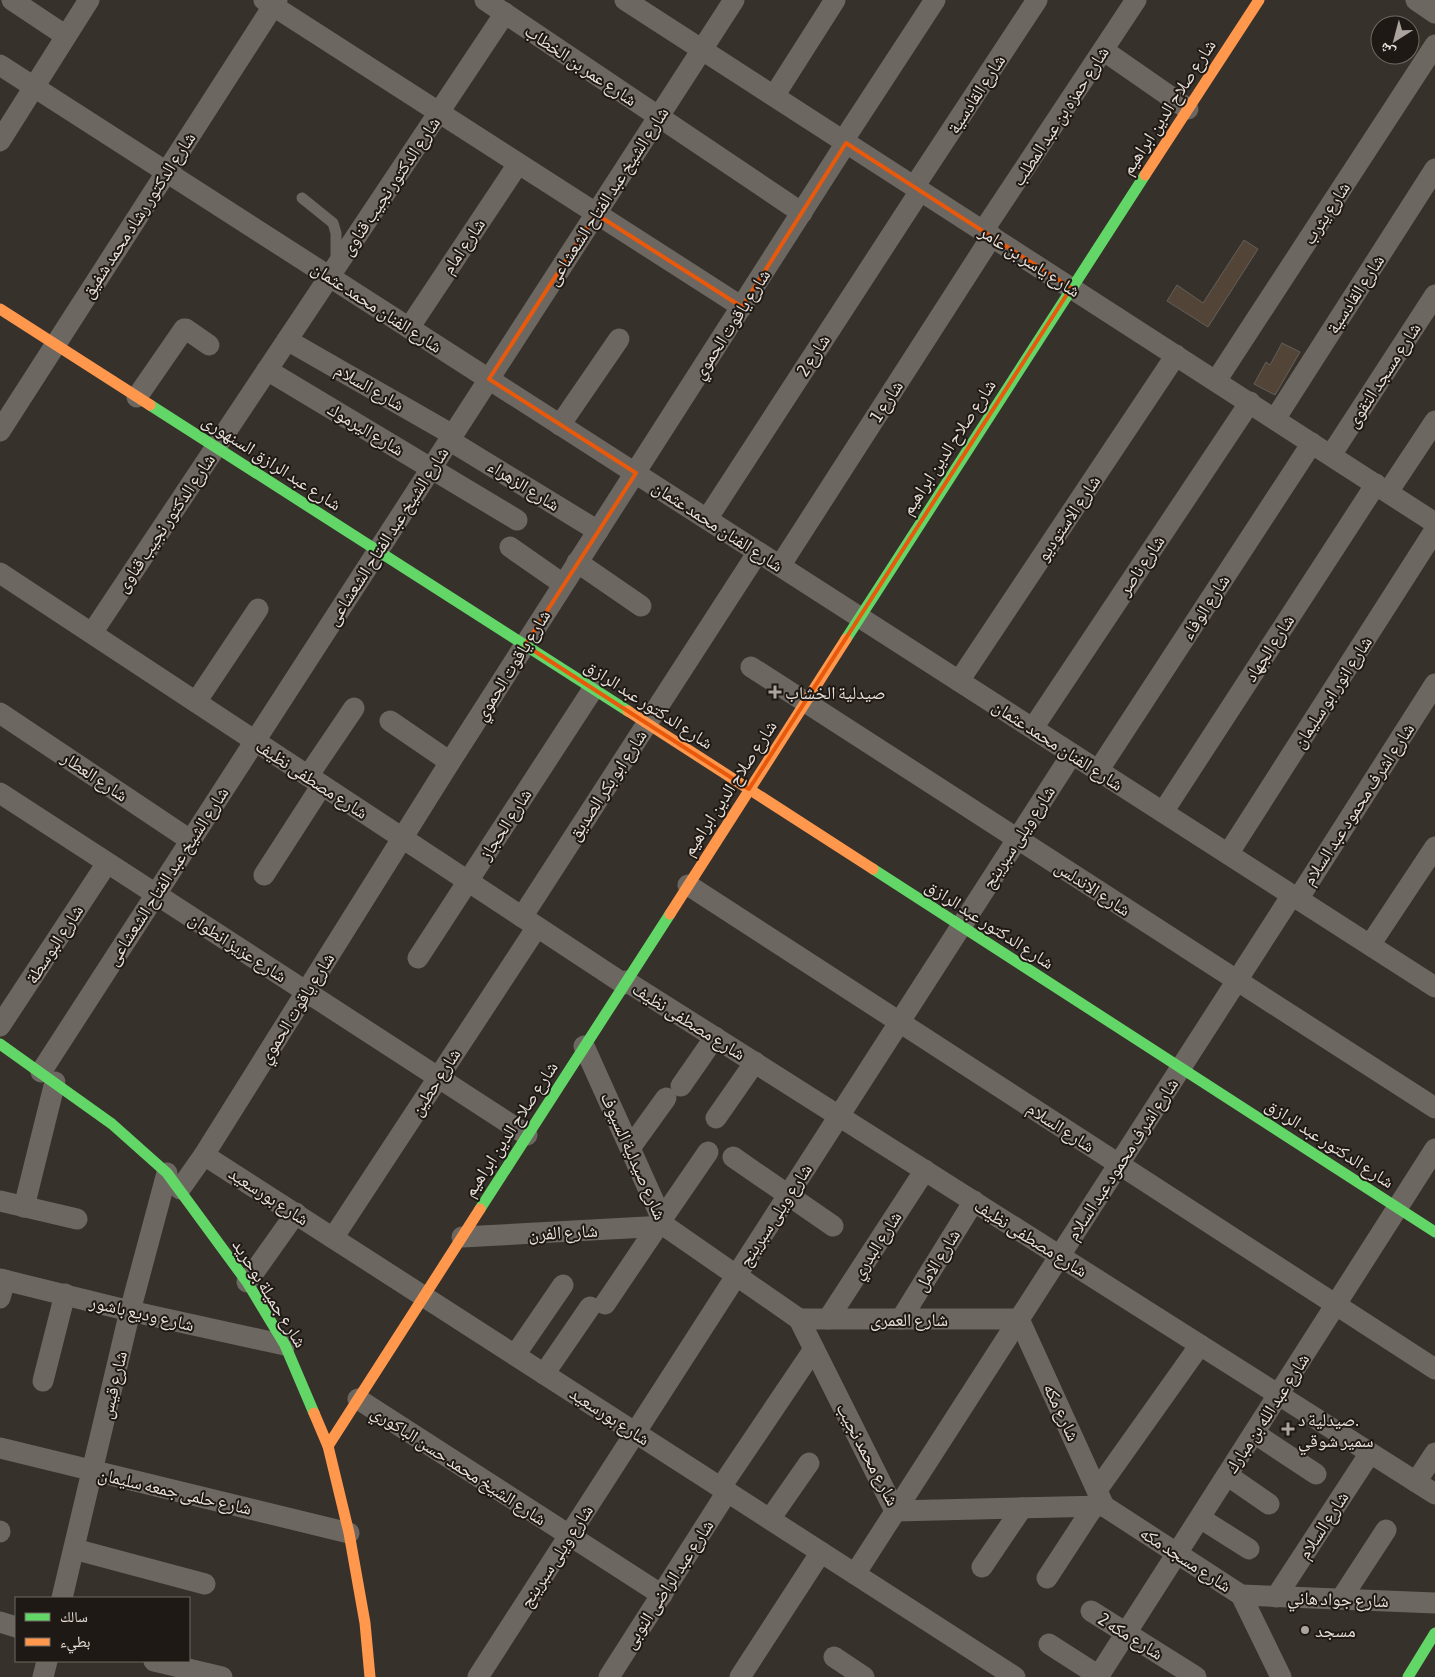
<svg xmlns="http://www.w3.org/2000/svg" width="1435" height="1677" font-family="'Asap Condensed','Noto Naskh Arabic',sans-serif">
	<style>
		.building { fill: #524538; stroke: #645f5a }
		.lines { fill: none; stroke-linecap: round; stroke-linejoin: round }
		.lane { stroke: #6d6762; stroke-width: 11 }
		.street { stroke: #6d6762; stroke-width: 21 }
		.fast { stroke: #63d668; stroke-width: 11 }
		.slow { stroke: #ff974d; stroke-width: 11 }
		.marked { fill: none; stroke: #e8590c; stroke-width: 4; stroke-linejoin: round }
		.poi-dot { fill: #aba39c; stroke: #1f1915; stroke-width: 2 }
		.labels { text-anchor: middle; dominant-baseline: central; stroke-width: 4; stroke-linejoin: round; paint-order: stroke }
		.street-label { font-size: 18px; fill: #e9e0d9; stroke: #1f1915 }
		.poi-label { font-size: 18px; fill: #e9e0d9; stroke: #1f1915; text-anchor: start }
	</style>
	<rect width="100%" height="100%" fill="#37312b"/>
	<!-- building -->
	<g class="building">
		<path d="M 1244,240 L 1258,249 L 1208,327 L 1167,301 L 1177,285 L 1203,303 Z"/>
		<path d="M 1282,343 L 1300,352 L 1275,395 L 1254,384 L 1266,362 L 1270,365 Z"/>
	</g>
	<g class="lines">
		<!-- lane -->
		<path class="lane" d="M 302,198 L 333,223 L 336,233 L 336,262"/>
		<!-- street -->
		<g class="street">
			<path d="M 12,0 L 66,36"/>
			<path d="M 264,0 L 742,307"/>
			<path d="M 485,0 L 802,213"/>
			<path d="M 625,0 L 1435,523"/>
			<path d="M 1416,0 L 1435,13"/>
			<path d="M 1103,50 L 1188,109"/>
			<path d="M 0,65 L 1435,987"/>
			<path d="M 774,96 L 835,0"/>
			<path d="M 0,141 L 89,0"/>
			<path d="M 843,141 L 935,0"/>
			<path d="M 914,187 L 1037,0"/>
			<path d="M 983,231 L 1136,0"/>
			<path d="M 409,328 L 518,164"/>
			<path d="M 287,340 L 453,435"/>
			<path d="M 267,370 L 517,520"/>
			<path d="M 1216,381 L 1435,45"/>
			<path d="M 137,397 L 184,329 L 186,329 L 209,345"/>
			<path d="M 1275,419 L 1435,169"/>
			<path d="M 560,425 L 619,339"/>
			<path d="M 0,431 L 277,0"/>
			<path d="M 449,440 L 598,531"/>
			<path d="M 1331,455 L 1435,295"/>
			<path d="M 1388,492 L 1435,421"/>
			<path d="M 707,519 L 920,191"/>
			<path d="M 510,547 L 563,584"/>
			<path d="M 577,562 L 641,606"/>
			<path d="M 780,566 L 992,236"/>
			<path d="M 0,573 L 624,984"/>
			<path d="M 92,633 L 505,13"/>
			<path d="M 751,667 L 1435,1108"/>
			<path d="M 959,681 L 1176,355"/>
			<path d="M 196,702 L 258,609"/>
			<path d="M 0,713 L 190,840"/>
			<path d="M 390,721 L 450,762"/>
			<path d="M 1033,728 L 1250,402"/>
			<path d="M 1098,771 L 1312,443"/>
			<path d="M 308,776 L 354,708"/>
			<path d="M 0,793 L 527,1135"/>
			<path d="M 1163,812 L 1376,484"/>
			<path d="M 1228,854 L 1435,530"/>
			<path d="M 264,875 L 322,785"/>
			<path d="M 688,885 L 1435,1369"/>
			<path d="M 1298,899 L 1435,684"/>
			<path d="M 522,917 L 758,552"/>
			<path d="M 1370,945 L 1435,847"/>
			<path d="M 418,958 L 593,689"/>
			<path d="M 626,981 L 1435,1494"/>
			<path d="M 0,1026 L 107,863"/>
			<path d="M 584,1046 L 665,1226 L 799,1319 L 895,1511 L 1104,1506"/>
			<path d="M 41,1072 L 734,0"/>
			<path d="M 681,1086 L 715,1037"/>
			<path d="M 716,1118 L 755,1062"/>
			<path d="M 630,1148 L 666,1098"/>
			<path d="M 204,1155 L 1015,1677"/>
			<path d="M 733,1157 L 833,1226"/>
			<path d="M 180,1189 L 204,1155 L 450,762 L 846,143"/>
			<path d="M 0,1201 L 77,1219"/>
			<path d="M 24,1207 L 55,1082"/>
			<path d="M 662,1219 L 708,1152"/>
			<path d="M 462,1237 L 665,1226"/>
			<path d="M 333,1238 L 537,927"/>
			<path d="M 0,1279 L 130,1311 L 285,1345"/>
			<path d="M 247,1282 L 296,1213"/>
			<path d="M 0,1298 L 5,1280"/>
			<path d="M 605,1304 L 657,1227"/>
			<path d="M 799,1319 L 1019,1319 L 1104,1506"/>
			<path d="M 828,1319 L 925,1170"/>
			<path d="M 901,1319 L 974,1201"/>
			<path d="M 515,1355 L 563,1285"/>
			<path d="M 544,1374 L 590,1307"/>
			<path d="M 43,1381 L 65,1294"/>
			<path d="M 358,1399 L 662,1595"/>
			<path d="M 1254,1433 L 1316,1474"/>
			<path d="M 0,1448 L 349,1533"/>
			<path d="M 1227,1475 L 1269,1504"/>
			<path d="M 1416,1482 L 1435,1453"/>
			<path d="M 721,1487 L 814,1349"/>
			<path d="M 1097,1490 L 1200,1345"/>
			<path d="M 1104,1506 L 1241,1595 L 1281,1677"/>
			<path d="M 1200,1518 L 1249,1549"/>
			<path d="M 770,1519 L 809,1463"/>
			<path d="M 0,1532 L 0,1531"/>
			<path d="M 74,1549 L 205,1584"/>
			<path d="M 982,1567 L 1022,1508"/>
			<path d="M 855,1574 L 1292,895"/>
			<path d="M 1047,1578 L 1094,1506"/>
			<path d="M 1241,1595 L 1435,1603"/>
			<path d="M 1276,1597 L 1370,1453"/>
			<path d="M 62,1598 L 130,1311 L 167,1173"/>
			<path d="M 1341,1599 L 1386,1530"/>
			<path d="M 1091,1611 L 1196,1677"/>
			<path d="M 0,1622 L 16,1627"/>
			<path d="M 1049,1644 L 1099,1676"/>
			<path d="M 834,1657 L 864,1677"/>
			<path d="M 154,1661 L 222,1677"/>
			<path d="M 43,1677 L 47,1661"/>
			<path d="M 478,1677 L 1072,754"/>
			<path d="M 609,1677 L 727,1492"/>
			<path d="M 740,1677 L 821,1552"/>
			<path d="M 1098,1677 L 1435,1149"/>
		</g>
		<!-- fast -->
		<g class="fast">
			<path d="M 150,405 L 628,711"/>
			<path d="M 846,639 L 1145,175"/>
			<path d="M 873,869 L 1435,1232"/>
			<path d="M 0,1044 L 112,1124 L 167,1173 L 247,1282 L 285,1345 L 314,1413"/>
			<path d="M 480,1209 L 670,914"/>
			<path d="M 1408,1677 L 1435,1633"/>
		</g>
		<!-- slow -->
		<g class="slow">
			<path d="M 1145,175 L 1259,0"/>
			<path d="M 0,309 L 150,405"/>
			<path d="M 628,711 L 873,869"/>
			<path d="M 670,914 L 846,639"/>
			<path d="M 314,1413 L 328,1446 L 349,1533 L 365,1623 L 370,1677"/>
			<path d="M 328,1446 L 480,1209"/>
		</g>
	</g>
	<!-- marked area -->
	<path class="marked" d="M 846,143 L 1071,288 L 749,789 L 525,645 L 636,473 L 489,379 L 596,214 L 742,307 Z"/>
	<!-- markers -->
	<g class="poi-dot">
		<path d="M772.5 684.5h5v5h5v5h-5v5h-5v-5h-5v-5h5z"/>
		<path d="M1285.5 1421.5h5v5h5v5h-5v5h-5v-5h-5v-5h5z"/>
		<circle cx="1305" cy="1630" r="5"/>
	</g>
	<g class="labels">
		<!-- street labels -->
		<g class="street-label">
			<text transform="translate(581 65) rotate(34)">شارع عمر بن الخطاب</text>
			<text transform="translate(976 94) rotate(-57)">شارع القادسية</text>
			<text transform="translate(1168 107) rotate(-57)">شارع صلاح الدين ابراهيم</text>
			<text transform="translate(1060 116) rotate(-57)">شارع حمزه بن عبد المطلب</text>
			<text transform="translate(390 186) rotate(-56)">شارع الدكتور نجيب قناوى</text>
			<text transform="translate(607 196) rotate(-57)">شارع الشيخ عبد الفتاح الشعشاعى</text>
			<text transform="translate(1326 213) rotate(-57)">شارع يثرب</text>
			<text transform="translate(138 215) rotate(-57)">شارع الدكتور رشاد محمد شفيق</text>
			<text transform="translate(463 246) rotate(-56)">شارع امام</text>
			<text transform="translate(1030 261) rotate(33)">شارع ياسر بن عامر</text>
			<text transform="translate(1355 294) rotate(-57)">شارع القادسية</text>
			<text transform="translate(377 307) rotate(33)">شارع الفنان محمد عثمان</text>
			<text transform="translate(731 324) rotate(-57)">شارع ياقوت الحموي</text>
			<text transform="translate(813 355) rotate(-57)">شارع 2</text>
			<text transform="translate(1383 375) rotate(-57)">شارع مسجد التقوى</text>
			<text transform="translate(370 387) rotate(30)">شارع السلام</text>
			<text transform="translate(886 401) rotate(-57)">شارع 1</text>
			<text transform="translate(366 429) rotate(31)">شارع اليرموك</text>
			<text transform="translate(948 447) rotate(-57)">شارع صلاح الدين ابراهيم</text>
			<text transform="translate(272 462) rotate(33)">شارع عبد الرازق السنهورى</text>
			<text transform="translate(524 485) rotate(32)">شارع الزهراء</text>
			<text transform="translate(1068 518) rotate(-56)">شارع الاستوديو</text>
			<text transform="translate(165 523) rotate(-56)">شارع الدكتور نجيب قناوى</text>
			<text transform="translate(718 526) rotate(33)">شارع الفنان محمد عثمان</text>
			<text transform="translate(387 536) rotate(-57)">شارع الشيخ عبد الفتاح الشعشاعى</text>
			<text transform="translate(1141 565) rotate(-56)">شارع ناصر</text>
			<text transform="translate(1205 607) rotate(-57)">شارع الوفاء</text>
			<text transform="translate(1269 648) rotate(-57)">شارع الجهاد</text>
			<text transform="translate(512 665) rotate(-58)">شارع ياقوت الحموي</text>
			<text transform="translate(1332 692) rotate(-57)">شارع انور ابو سليمان</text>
			<text transform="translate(649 704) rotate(33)">شارع الدكتور عبد الرازق</text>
			<text transform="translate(1058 745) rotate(33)">شارع الفنان محمد عثمان</text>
			<text transform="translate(95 776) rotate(34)">شارع العطار</text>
			<text transform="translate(312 779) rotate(33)">شارع مصطفى نظيف</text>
			<text transform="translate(607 785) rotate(-57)">شارع ابو بكر الصديق</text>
			<text transform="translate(729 788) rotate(-57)">شارع صلاح الدين ابراهيم</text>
			<text transform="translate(1358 804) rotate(-57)">شارع اشرف محمود عبد السلام</text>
			<text transform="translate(505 824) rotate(-57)">شارع الحجاز</text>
			<text transform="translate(1018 837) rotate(-57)">شارع ويلى سبرينج</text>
			<text transform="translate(167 876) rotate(-57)">شارع الشيخ عبد الفتاح الشعشاعى</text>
			<text transform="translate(1093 888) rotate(33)">شارع الاندلس</text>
			<text transform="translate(990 924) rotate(33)">شارع الدكتور عبد الرازق</text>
			<text transform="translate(54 944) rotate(-57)">شارع البوسطة</text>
			<text transform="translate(238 947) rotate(33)">شارع عزيز انطوان</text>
			<text transform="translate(296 1008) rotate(-58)">شارع ياقوت الحموي</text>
			<text transform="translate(689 1021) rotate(32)">شارع مصطفى نظيف</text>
			<text transform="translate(435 1082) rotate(-57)">شارع حطين</text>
			<text transform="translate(1061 1127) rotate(33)">شارع السلام</text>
			<text transform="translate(510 1129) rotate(-57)">شارع صلاح الدين ابراهيم</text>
			<text transform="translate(1330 1143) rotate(33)">شارع الدكتور عبد الرازق</text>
			<text transform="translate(634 1156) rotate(66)">شارع صيدلية السيوف</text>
			<text transform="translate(1122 1159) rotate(-57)">شارع اشرف محمود عبد السلام</text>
			<text transform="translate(269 1196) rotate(33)">شارع بورسعيد</text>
			<text transform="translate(775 1215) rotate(-57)">شارع ويلى سبرينج</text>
			<text transform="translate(563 1232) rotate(-3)">شارع الفرن</text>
			<text transform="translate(1031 1238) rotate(32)">شارع مصطفى نظيف</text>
			<text transform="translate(876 1245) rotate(-57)">شارع البدري</text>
			<text transform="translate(937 1260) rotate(-58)">شارع الامل</text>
			<text transform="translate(270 1293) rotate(58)">شارع جميلة بوحريد</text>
			<text transform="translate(142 1313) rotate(13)">شارع وديع باشور</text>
			<text x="909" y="1319">شارع العمرى</text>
			<text transform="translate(113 1385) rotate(-77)">شارع قيس</text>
			<text transform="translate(1062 1412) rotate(65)">شارع مكه</text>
			<text transform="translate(1267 1413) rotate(-57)">شارع عبد الله بن مبارك</text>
			<text transform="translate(610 1416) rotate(33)">شارع بورسعيد</text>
			<text transform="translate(868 1454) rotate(62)">شارع محمد نجيب</text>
			<text transform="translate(459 1465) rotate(33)">شارع الشيخ محمد حسن الباكوري</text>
			<text transform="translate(175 1491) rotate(13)">شارع حلمى جمعه سليمان</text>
			<text transform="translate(1323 1525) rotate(-57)">شارع السلام</text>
			<text transform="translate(556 1556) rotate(-57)">شارع ويلى سبرينج</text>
			<text transform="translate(1186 1559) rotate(33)">شارع مسجد مكه</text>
			<text transform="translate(668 1584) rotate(-57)">شارع عبد الراضى النوبى</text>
			<text transform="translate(1338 1599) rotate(2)">شارع جواد هاني</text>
			<text transform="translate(1131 1636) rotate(32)">شارع مكه 2</text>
		</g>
		<!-- poi labels -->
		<g class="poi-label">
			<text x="785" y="692">صيدلية الخشاب</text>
			<text x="1298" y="1419">صيدلية د.<tspan x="1298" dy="21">سمير شوقي</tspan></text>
			<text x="1315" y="1630">مسجد</text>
		</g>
	</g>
	<!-- legend -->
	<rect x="15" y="1597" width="175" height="65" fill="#1f1915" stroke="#706963"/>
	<rect x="25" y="1613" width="25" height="8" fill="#63d668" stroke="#706963"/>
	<text x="60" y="1622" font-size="15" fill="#e9e0d9">سالك</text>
	<rect x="25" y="1638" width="25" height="8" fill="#ff974d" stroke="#706963"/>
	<text x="60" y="1647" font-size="15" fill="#e9e0d9">بطيء</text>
	<!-- north arrow -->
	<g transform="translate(1395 40) rotate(216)"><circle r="24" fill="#1f1915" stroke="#706963"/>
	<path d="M0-4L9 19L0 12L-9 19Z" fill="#aba39c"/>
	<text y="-8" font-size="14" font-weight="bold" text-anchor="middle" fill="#e9e0d9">ش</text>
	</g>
</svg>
